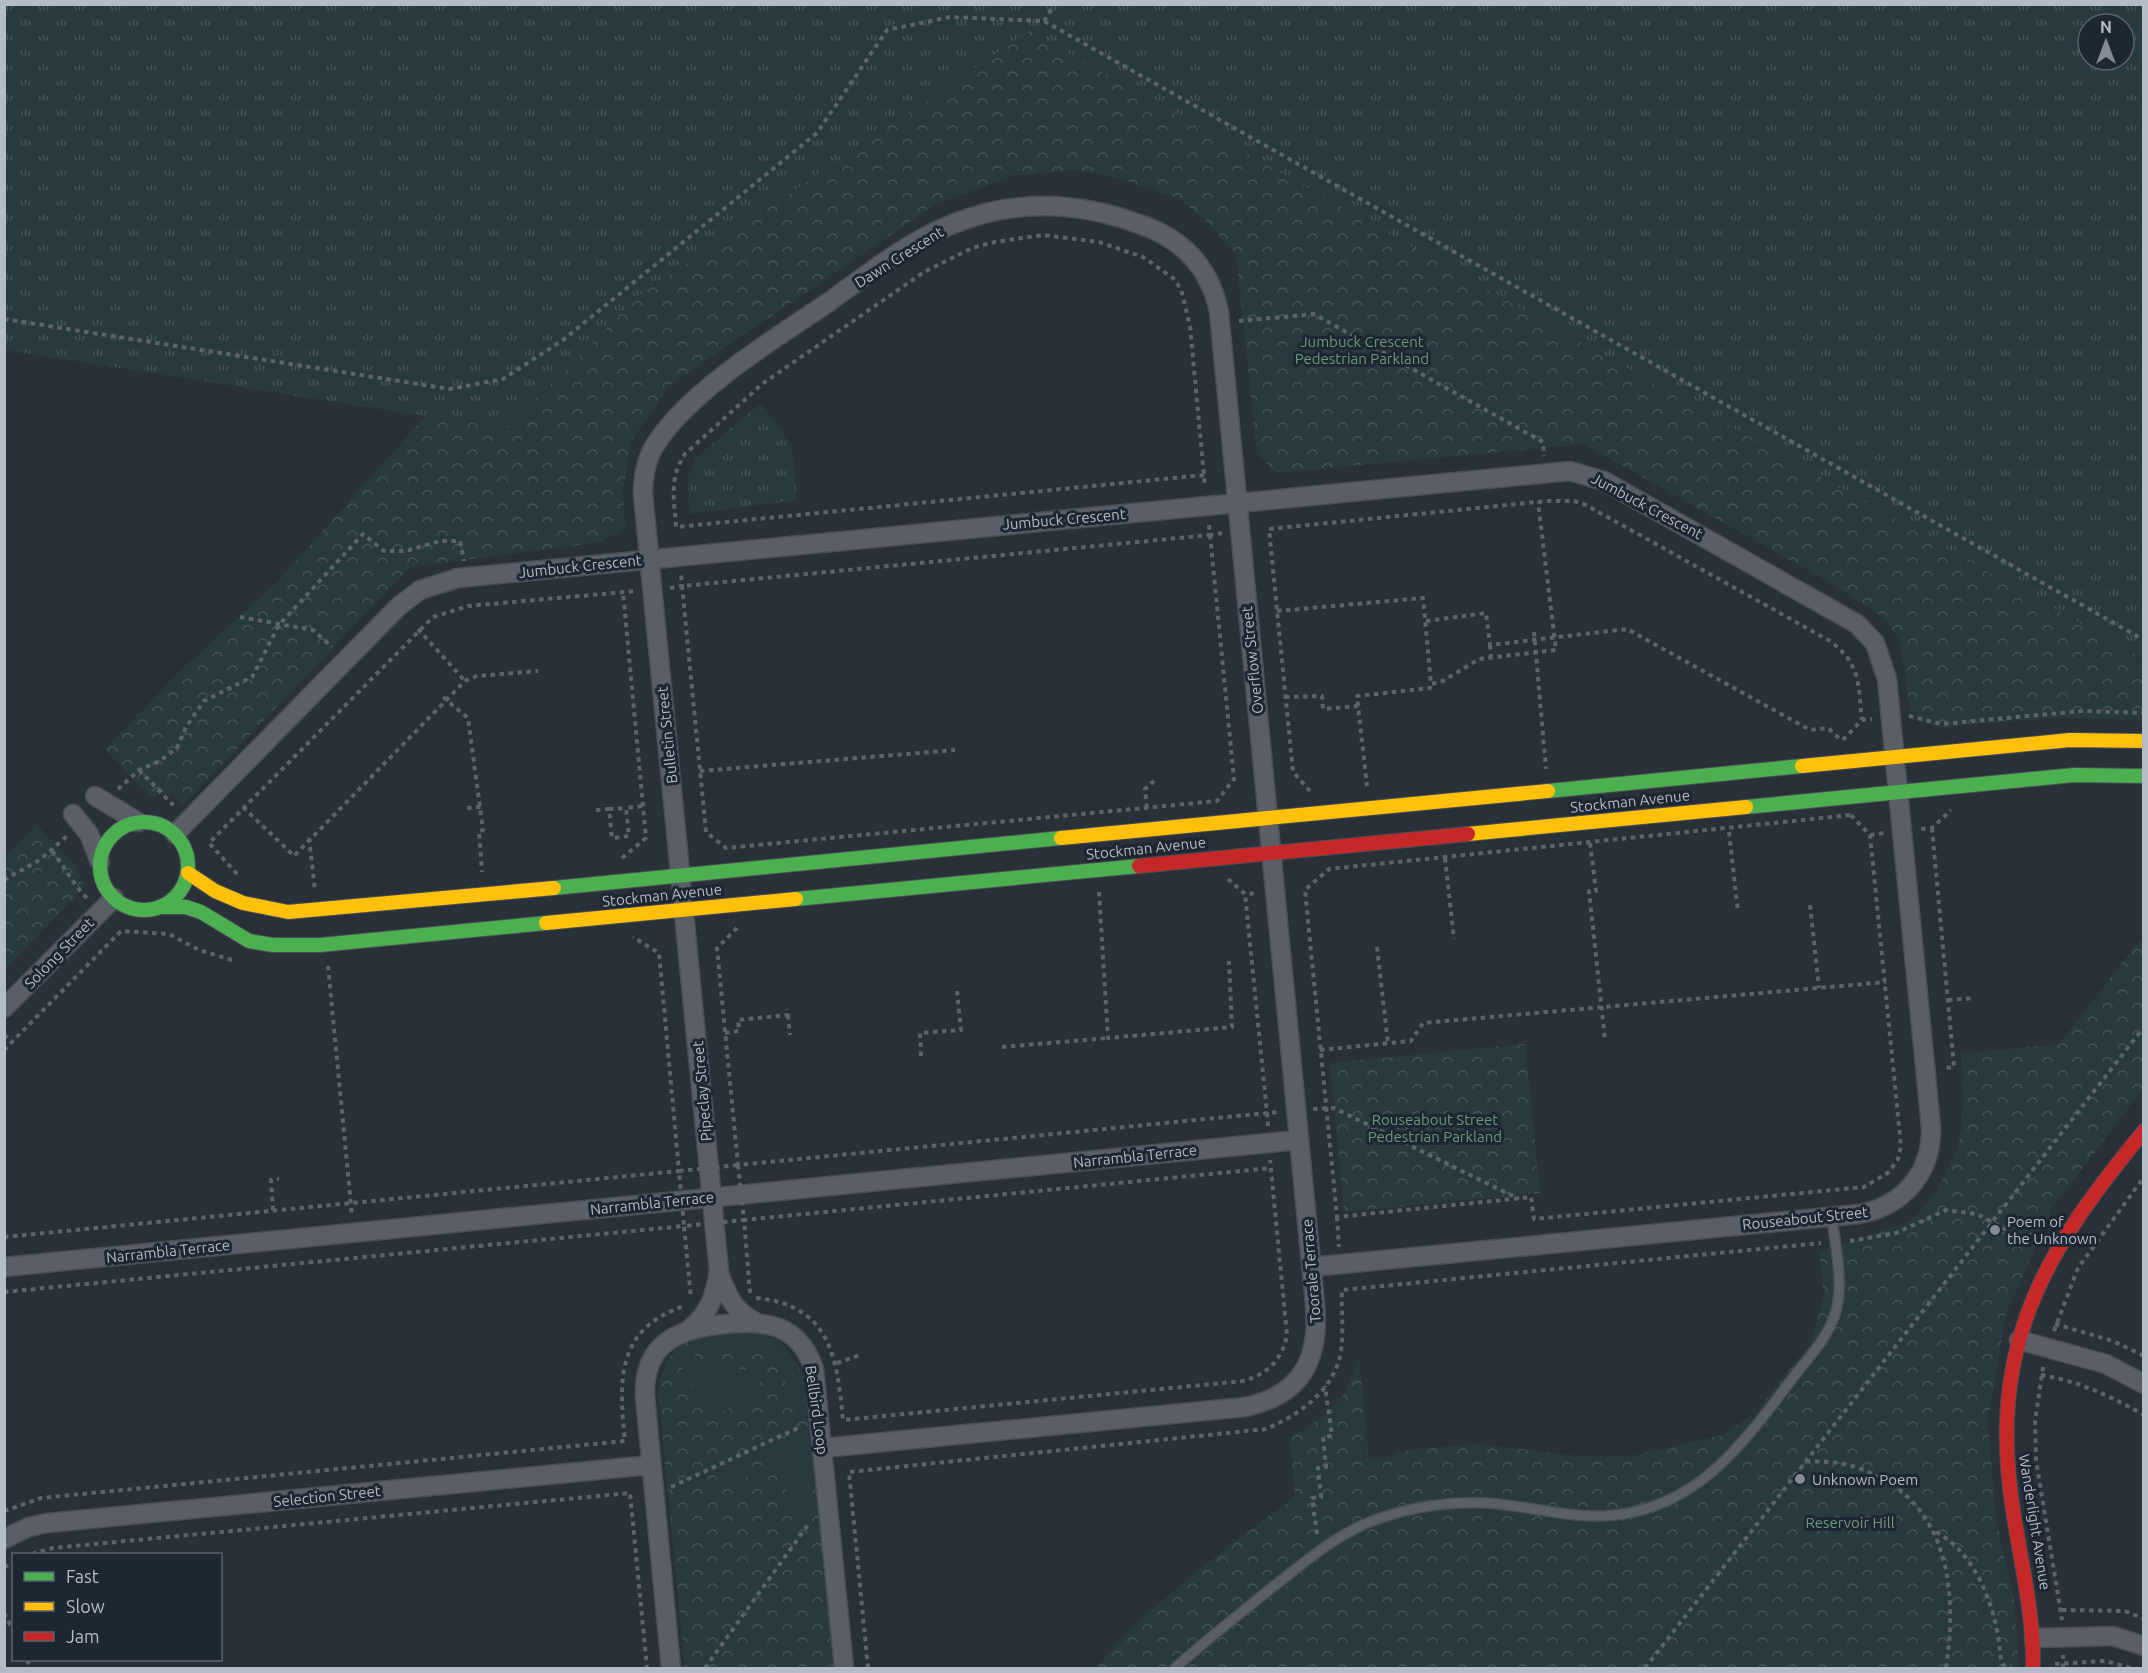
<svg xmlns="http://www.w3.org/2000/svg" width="2148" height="1673" font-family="Ubuntu,sans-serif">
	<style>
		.grass { fill: url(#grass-tufts); fill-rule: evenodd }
		.park { fill: url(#park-crowns) }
		.garden { fill: #273a3e }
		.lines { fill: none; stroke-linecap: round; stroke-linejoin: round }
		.lane-casing { stroke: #484c53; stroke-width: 12 }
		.street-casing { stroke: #484c53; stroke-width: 21 }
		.fast-casing { stroke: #484c53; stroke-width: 16 }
		.slow-casing { stroke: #484c53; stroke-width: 16 }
		.jam-casing { stroke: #484c53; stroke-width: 16 }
		.path { stroke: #5d636a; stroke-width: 4; stroke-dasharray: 4.5 4.5; stroke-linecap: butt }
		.lane { stroke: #5a5e66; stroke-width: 9 }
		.street { stroke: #5a5e66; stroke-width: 18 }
		.fast { stroke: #4caf50; stroke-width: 14 }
		.slow { stroke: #ffc107; stroke-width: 14 }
		.jam { stroke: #c62828; stroke-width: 14 }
		.poi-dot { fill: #848b96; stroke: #1d2633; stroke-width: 2 }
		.labels { text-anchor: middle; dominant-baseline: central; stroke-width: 6; stroke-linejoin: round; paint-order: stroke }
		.street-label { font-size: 15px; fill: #b4bcc9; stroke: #1d2633 }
		.park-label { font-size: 15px; fill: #6b9a76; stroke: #1d2633 }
		.poi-label { font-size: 15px; fill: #b4bcc9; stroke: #1d2633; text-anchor: start }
	</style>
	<defs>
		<pattern id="grass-tufts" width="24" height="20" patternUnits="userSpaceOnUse" patternTransform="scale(1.5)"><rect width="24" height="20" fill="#273a3e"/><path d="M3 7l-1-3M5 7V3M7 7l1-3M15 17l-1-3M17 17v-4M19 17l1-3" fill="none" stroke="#445559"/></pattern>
		<pattern id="park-crowns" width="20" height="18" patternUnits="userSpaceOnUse" patternTransform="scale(1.5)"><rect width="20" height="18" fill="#273a3e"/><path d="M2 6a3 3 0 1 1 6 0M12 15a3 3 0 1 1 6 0" fill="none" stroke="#445559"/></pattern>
	</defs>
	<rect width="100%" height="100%" fill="#2a3038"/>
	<!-- grass -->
	<g class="grass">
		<path d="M 4,5 L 2143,5 L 2143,659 L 1029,32 L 640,295 L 507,429 L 5,350 ZM 2088,24 L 2124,24 L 2124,60 L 2088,60 Z"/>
		<path d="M 761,403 L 792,446 L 797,500 L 689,514 L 688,477 L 696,458 Z"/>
	</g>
	<!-- park -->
	<g class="park">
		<path d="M 1029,31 L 2143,659 L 2143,720 L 2060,718 L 1970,724 L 1944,729 L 1919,721 L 1910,709 L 1900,641 L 1885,619 L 1834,585 L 1584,444 L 1276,473 L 1257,453 L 1236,254 L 1206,221 L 1179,199 L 1124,180 L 1078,170 L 1015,175 L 936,204 L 669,386 L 631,442 L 623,493 L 625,528 L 601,542 L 410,567 L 183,805 L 173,793 L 150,797 L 105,749 L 180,671 L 279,580 L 426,415 L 507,428 L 640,295 Z"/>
		<path d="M 36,824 L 77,866 L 80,881 L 87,885 L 5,969 L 5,857 Z"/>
		<path d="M 2143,936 L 2143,1089 L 2053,1207 L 2006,1314 L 1988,1422 L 1996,1519 L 2014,1600 L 2019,1668 L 1096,1668 C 1152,1600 1226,1550 1295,1496 L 1290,1438 L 1321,1418 L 1345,1393 L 1359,1357 L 1369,1460 L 1414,1449 L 1480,1444 L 1567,1455 L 1631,1456 L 1723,1435 L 1755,1413 L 1811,1342 L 1824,1297 L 1819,1252 L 1911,1221 L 1936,1193 L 1959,1145 L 1963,1107 L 1962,1054 L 2059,1044 Z"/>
		<path d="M 1525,1044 L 1540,1193 L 1344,1212 L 1330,1063 Z"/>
		<path d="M 749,1327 L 780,1342 L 803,1373 L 835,1668 L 685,1668 L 658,1391 C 670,1332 697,1333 749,1327 Z"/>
	</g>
	<!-- garden -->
	<g class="garden">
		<path d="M 749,1327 L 751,1339 L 742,1353 L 715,1354 L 698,1333 Z"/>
		<path d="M 768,1336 C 803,1354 804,1383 808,1418 L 802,1415 L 764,1339 Z"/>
		<path d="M 689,1345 L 701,1366 L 760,1371 L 760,1392 L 722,1412 L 700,1395 L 676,1359 Z"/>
		<path d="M 806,1428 L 815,1511 L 811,1519 L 796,1511 L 765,1447 Z"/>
		<path d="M 739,1455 L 749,1489 L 736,1495 L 715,1469 Z"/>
	</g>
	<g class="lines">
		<defs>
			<path id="lane" d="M 1175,1668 C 1205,1641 1237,1616 1269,1590 C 1305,1562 1341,1529 1387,1516 C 1418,1506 1452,1502 1485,1503 C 1529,1505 1571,1520 1615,1515 C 1700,1506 1745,1441 1792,1379 C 1808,1358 1829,1337 1836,1311 C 1844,1282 1835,1246 1832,1217"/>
			<g id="street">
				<path d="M 95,796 L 138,822"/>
				<path d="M 73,814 L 89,834 L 100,862"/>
				<path d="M 175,834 L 399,606 L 420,590 L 458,578 L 1570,471 L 1604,481 L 1857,624 L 1875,643 L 1887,679 L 1931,1127 C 1932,1172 1904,1206 1859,1214 L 1311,1267"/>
				<path d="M 4,1008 L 114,898"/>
				<path d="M 4,1267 L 1299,1140"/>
				<path d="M 719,1273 C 727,1295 734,1312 756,1322"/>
				<path d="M 691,1328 C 710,1312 715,1295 719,1271 L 643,494 C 643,475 646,458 657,442 C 691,390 777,337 829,302 C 859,280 890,256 923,238 C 943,227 964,219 986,213 C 1038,200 1093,206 1142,225 C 1184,240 1210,268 1219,312 L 1315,1304 C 1320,1359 1302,1395 1245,1407 L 823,1448"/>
				<path d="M 2019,1340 L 2106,1364 L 2144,1384"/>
				<path d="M 4,1539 L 29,1527 L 47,1523 L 651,1465"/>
				<path d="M 2034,1638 L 2113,1636 L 2144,1646"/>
				<path d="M 671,1668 L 645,1396 C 643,1342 680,1328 726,1324 C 768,1320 799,1325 814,1369 L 844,1668"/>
			</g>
			<g id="fast">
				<path d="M 1548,791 L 1802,766"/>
				<path d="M 1746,807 L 2074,775 L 2144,776"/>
				<circle cx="144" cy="866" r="44"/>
				<path d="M 554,888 L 1061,838"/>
				<path d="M 796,899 L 1139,866"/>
				<path d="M 161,907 L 186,907 L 201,912 L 249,941 L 273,945 L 320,945 L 546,923"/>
			</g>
			<g id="slow">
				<path d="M 1802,766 L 2070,740 L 2144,741"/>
				<path d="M 1468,834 L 1746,807"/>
				<path d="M 1061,838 L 1548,791"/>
				<path d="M 188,873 L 215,891 L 243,903 L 288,912 L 554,888"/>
				<path d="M 546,923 L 796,899"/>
			</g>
			<g id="jam">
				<path d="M 1139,866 L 1468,834"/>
				<path d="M 2033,1668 C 2034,1606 2017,1549 2010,1488 C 1992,1334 2051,1244 2144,1131"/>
			</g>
		</defs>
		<!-- lane casing -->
		<use href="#lane" class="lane-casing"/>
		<!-- street casing -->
		<use href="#street" class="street-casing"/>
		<!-- fast casing -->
		<use href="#fast" class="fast-casing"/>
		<!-- slow casing -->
		<use href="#slow" class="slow-casing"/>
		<!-- jam casing -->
		<use href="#jam" class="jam-casing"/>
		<!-- path -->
		<g class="path">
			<path d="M 1044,21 L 1055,4"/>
			<path d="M 4,319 L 450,389 L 503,379 L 563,340 L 817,133 L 887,30 L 950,17 L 1044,21 L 2144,640"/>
			<path d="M 1239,321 L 1314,314 L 1543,442 L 1544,456"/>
			<path d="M 1204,475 L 676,527 C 674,500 669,477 685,454 L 762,384 L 924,272 L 972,248 L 995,242 L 1043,235 L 1099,242 L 1143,257 L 1173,278 L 1181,289 L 1190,326 L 1205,487"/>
			<path d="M 1209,525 L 1210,535 L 1223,533"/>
			<path d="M 1210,535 L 1234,779 L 1217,801 L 726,848 L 706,832 L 682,586 Z"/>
			<path d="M 670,588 L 682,586 L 681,573"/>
			<path d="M 1277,611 L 1423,598 L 1431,684 L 1443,681 L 1479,659 L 1556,650 L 1538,502"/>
			<path d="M 240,617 L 313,630 L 332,647"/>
			<path d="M 1426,621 L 1486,613 L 1490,645 L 1627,629 L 1810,730 L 1828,728 L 1841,740"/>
			<path d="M 418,629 L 465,681"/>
			<path d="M 1534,632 L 1546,769"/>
			<path d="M 1490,645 L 1491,657"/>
			<path d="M 443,697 L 468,718 L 483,830 L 479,831 L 482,872"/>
			<path d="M 1285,697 L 1322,696 L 1323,709 L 1358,706 L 1367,786"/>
			<path d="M 1358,706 L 1357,696 L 1430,688 L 1431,684"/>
			<path d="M 1909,716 L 1941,724 L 2082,711 L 2144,713"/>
			<path d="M 1843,740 L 1862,720 L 1872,719"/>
			<path d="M 139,770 L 175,807"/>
			<path d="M 700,771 L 955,750"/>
			<path d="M 118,789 L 139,770 L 158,762 L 177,748 L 186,727 L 204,701 L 252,677 L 279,625 L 363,534 L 384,551 L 406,551 L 440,541 L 460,541 L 464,561"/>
			<path d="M 1310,791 L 1293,772 L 1269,529 L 1547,501 L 1574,501 L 1586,505 L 1830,641 C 1861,664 1858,684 1862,720"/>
			<path d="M 243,807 L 294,856 L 465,681 L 477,676 L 538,671"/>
			<path d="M 467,808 L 481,807"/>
			<path d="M 1147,808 L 1145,789 L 1154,781"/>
			<path d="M 609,809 L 626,808"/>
			<path d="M 596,810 L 609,809 L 612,838 L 629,836 L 626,808 L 643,806"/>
			<path d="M 1851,815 L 1870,835 L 1901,1146 L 1898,1159 L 1889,1172 L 1864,1187 L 1534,1219 L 1531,1197 L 1337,1217 L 1305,890 L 1329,869 Z"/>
			<path d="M 1932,828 L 1954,1067 L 1944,1068"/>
			<path d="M 1921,829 L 1932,828 L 1951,810"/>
			<path d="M 1729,832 L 1738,912"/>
			<path d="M 1870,835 L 1884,833"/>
			<path d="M 309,838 L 315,891"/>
			<path d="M 1590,843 L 1596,891 L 1589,891 L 1605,1040"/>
			<path d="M 52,851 C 66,868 72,884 89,900"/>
			<path d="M 622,858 L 646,838 L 623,592"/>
			<path d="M 1445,858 L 1454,939"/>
			<path d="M 237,874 L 209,843 L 433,617 L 468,606 L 636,591"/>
			<path d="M 1228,879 L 1245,894 L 1257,893"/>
			<path d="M 4,880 L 41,859 L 68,835"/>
			<path d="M 1099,892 L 1108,1038 L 1232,1027 L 1229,961"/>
			<path d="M 1810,905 L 1819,988"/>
			<path d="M 737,928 L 717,948 L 738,1165 L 1267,1113 L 1245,894"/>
			<path d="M 1377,947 L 1388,1044"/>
			<path d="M 328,966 L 352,1215"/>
			<path d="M 1948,1000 L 1975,998"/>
			<path d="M 788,1015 L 790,1035"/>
			<path d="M 725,1033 L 739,1031 L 738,1020 L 788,1015 L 787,1009"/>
			<path d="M 4,1035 L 12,1042"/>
			<path d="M 1002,1047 L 1108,1038"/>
			<path d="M 4,1050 L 121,931 L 169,934 L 199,950 L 235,961"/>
			<path d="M 1320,1050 L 1411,1041 L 1423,1023 L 1886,982"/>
			<path d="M 921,1056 L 920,1033 L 961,1030 L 957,991"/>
			<path d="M 1313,1109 L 1334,1108 L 1519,1199"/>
			<path d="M 1268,1126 L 1267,1113 L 1279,1112"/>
			<path d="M 738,1165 L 744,1220 L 684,1226 L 679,1171 Z"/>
			<path d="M 273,1210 L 271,1180 L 279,1179"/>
			<path d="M 1337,1217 L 1339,1247"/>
			<path d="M 4,1237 L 679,1171 L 659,953 L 633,937"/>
			<path d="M 1850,1241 L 1896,1233 L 1946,1210 L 1977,1214 L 2035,1245"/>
			<path d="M 4,1292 L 684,1226 L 691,1298"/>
			<path d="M 750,1293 L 744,1220 L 1271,1168"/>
			<path d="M 756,1298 C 831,1305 837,1358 843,1420 L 1243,1381 C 1268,1374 1282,1360 1287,1335 L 1270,1160"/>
			<path d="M 2055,1324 L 2113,1341 L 2144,1356"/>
			<path d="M 2054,1331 L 2078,1268 L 2144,1177"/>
			<path d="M 837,1363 L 860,1355"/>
			<path d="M 2043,1367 L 2035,1422 L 2036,1460 L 2062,1620"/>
			<path d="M 2041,1375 C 2079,1381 2110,1396 2144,1415"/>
			<path d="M 1806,1461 C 1821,1462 1837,1461 1852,1466 C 1946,1494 1959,1584 1946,1668"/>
			<path d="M 671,1487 L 800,1427"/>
			<path d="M 4,1511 L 41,1498 L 625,1441 C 619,1382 615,1329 684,1306"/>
			<path d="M 1936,1532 C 1980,1556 1998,1615 2001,1662 L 2003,1665 L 2011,1666"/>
			<path d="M 1317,1534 L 1312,1498 L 1321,1497 L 1318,1468 L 1326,1467 L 1323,1437 L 1332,1436 L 1325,1386"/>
			<path d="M 32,1554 L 53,1548 L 630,1493 L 647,1668"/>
			<path d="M 4,1567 L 14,1563"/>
			<path d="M 2062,1610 L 2125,1611 L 2144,1619"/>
			<path d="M 4,1613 L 14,1632"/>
			<path d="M 27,1660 L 31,1668"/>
			<path d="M 2055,1664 L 2105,1661 L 2131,1668"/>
			<path d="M 705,1668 L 810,1522"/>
			<path d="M 868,1668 L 849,1472 L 1266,1429 C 1299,1415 1335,1390 1341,1351 C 1344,1330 1341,1310 1342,1290 L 1821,1243"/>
			<path d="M 1645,1668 L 2144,1027"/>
			<path d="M 2063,1668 L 2063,1655"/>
		</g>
		<!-- lane -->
		<use href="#lane" class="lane"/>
		<!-- street -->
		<use href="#street" class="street"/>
		<!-- fast -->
		<use href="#fast" class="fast"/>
		<!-- slow -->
		<use href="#slow" class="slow"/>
		<!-- jam -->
		<use href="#jam" class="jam"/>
	</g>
	<!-- markers -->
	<g class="poi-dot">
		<circle cx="1995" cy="1230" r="6"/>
		<circle cx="1800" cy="1479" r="6"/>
	</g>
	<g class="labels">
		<!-- street labels -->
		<g class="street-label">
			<text transform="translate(899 257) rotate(-32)">Dawn Crescent</text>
			<text transform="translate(1647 506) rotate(28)">Jumbuck Crescent</text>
			<text transform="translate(1064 519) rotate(-5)">Jumbuck Crescent</text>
			<text transform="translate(580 566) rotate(-6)">Jumbuck Crescent</text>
			<text transform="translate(1252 660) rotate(-96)">Overflow Street</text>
			<text transform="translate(667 735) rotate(-96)">Bulletin Street</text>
			<text transform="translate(1630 801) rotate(-6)">Stockman Avenue</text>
			<text transform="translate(1146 848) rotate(-6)">Stockman Avenue</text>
			<text transform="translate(662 895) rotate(-6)">Stockman Avenue</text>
			<text transform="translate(59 953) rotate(-46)">Solong Street</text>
			<text transform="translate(702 1091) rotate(-95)">Pipeclay Street</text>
			<text transform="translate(1135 1156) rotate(-6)">Narrambla Terrace</text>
			<text transform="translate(652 1203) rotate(-6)">Narrambla Terrace</text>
			<text transform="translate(1805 1218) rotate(-6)">Rouseabout Street</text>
			<text transform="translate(168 1251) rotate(-6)">Narrambla Terrace</text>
			<text transform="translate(1311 1271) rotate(-95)">Toorale Terrace</text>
			<text transform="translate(817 1410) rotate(82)">Bellbird Loop</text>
			<text transform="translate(327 1496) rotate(-6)">Selection Street</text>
			<text transform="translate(2035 1522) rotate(81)">Wanderlight Avenue</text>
		</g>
		<!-- park labels -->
		<g class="park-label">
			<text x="1362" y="341">Jumbuck Crescent<tspan x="1362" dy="17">Pedestrian Parkland</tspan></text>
			<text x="1435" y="1119">Rouseabout Street<tspan x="1435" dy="17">Pedestrian Parkland</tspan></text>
			<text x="1850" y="1522">Reservoir Hill</text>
		</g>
		<!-- poi labels -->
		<g class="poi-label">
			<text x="2007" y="1221">Poem of<tspan x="2007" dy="17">the Unknown</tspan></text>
			<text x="1812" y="1479">Unknown Poem</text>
		</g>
	</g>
	<!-- border -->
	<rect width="2148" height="1673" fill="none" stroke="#b4bcc9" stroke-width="12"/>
	<!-- legend -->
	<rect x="12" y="1553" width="210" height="108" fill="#1d2633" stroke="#59626f" stroke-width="1.5"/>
	<rect x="24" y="1572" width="30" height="9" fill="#4caf50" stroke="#59626f" stroke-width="1.5"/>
	<text x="66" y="1583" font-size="18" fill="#b4bcc9">Fast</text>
	<rect x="24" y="1602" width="30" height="9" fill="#ffc107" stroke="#59626f" stroke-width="1.5"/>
	<text x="66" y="1613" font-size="18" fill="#b4bcc9">Slow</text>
	<rect x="24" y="1632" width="30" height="9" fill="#c62828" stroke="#59626f" stroke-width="1.5"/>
	<text x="66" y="1643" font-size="18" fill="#b4bcc9">Jam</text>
	<!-- north arrow -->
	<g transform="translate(2106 42)"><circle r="28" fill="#1d2633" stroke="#59626f" stroke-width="1.5"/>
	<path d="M0-4.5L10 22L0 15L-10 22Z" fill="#848b96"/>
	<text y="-9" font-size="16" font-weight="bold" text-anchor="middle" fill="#b4bcc9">N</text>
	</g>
</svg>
